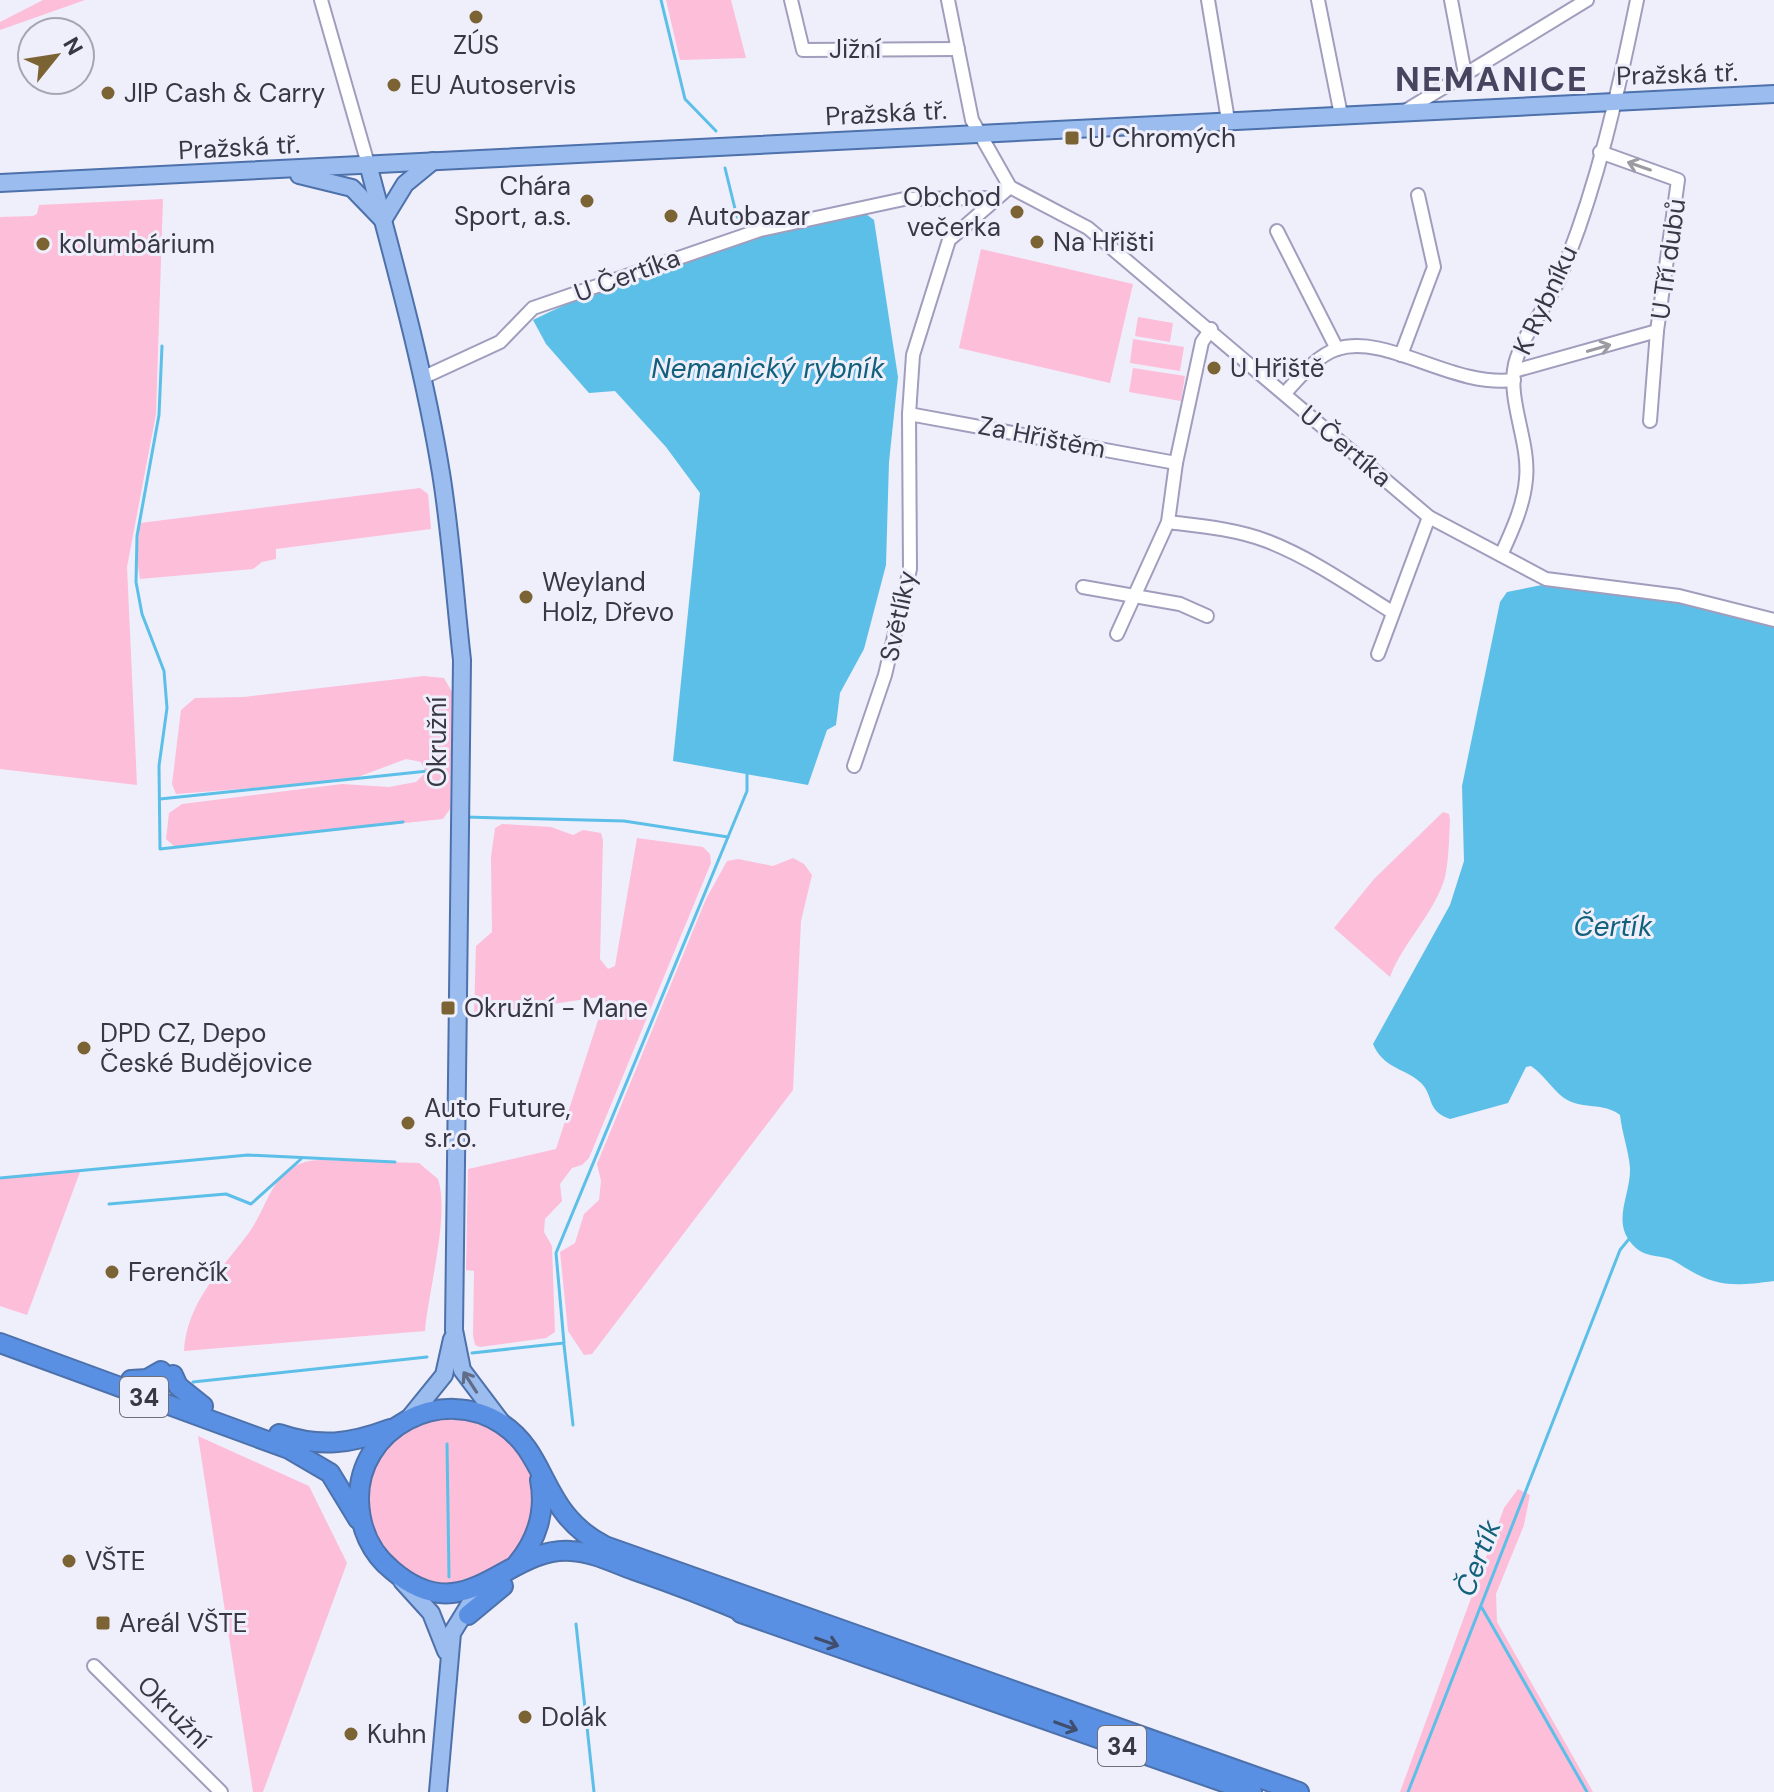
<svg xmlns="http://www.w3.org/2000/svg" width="1774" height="1792" font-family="'DM Sans',sans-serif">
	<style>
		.green { fill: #fdbeda }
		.water { fill: #5cbfe7 }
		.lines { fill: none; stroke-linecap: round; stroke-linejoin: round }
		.stream { stroke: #5cbfe7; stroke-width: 3 }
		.minor-casing { stroke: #a09dbd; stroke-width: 16 }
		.major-casing { stroke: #4d71ab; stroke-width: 20 }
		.highway-casing { stroke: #4d71ab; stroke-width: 22 }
		.minor { stroke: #fff; stroke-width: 12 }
		.major { stroke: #9bbcee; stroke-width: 16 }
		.highway { stroke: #5990e3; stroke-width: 18 }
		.oneway { stroke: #9c9ba2 }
		.oneway2 { stroke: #606c88 }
		.oneway3 { stroke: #404d6c }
		.poi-dot { fill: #7b6334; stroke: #efeefb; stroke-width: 3 }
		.labels { text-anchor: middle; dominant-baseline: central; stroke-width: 6; stroke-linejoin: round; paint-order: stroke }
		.shield { fill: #efeefb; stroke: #6f6e7b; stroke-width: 2 }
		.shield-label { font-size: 24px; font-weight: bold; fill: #383744 }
		.poi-label { font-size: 26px; fill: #383744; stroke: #efeefb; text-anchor: start }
		.street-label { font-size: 26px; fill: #383744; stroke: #efeefb }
		.water-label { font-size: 28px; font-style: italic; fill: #11607c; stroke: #efeefb }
		.district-label { font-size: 34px; font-weight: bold; letter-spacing: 2px; fill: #474460; stroke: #efeefb }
	</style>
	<rect width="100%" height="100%" fill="#efeefb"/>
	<!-- green -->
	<g class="green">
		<path d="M 43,0 L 85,0 L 0,30 L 0,22 Z"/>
		<path d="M 666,0 L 731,0 L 746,58 L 680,60 Z"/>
		<path d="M 163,199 L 156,414 L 127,567 L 137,785 L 0,769 L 0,217 L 33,216 L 37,214 L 39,205 Z"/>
		<path d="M 981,249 L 1133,284 L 1110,383 L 959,348 Z"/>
		<path d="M 1138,317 L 1173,323 L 1170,342 L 1135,336 Z"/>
		<path d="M 1133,339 L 1184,347 L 1180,371 L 1130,363 Z"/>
		<path d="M 1133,368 L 1185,376 L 1181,401 L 1129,392 Z"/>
		<path d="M 420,488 L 428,494 L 431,529 L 276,549 L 276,559 L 262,562 L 253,569 L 140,579 L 136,553 L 140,523 Z"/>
		<path d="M 424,676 L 444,678 L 452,692 L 450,809 L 443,819 L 175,847 L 166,839 L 169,813 L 182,804 L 342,784 L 389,787 L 416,782 L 426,772 L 421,762 L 406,759 L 358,777 L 327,782 L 176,794 L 172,784 L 181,710 L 195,698 L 244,697 Z"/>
		<path d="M 1443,812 L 1449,814 L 1450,820 C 1449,838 1449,859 1445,877 C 1435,913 1403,942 1390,977 L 1334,928 L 1374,879 Z"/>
		<path d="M 502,824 L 551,827 L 573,835 L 583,830 L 601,833 L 603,840 L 600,959 L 608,969 L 615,966 L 637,838 L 703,847 L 710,854 L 711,863 L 589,1158 L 582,1165 L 572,1168 L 560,1184 L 562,1201 L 545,1219 L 544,1232 L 552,1246 L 555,1332 L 546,1338 L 480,1347 L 475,1345 L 473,1335 L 474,1271 L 466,1270 L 468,1169 L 556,1149 L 606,996 L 474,1016 L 476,946 L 492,932 L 491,857 L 495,828 Z"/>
		<path d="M 793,858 L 804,864 L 812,875 L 801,921 L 793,1090 L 592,1354 L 584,1355 L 568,1331 L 560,1252 L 575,1243 L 584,1214 L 599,1200 L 601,1181 L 597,1164 L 706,899 L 727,861 L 738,859 L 773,866 Z"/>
		<path d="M 321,1160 L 419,1163 L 438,1179 C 450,1215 428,1292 425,1331 L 184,1351 C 187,1302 221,1270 248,1234 C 271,1203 272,1161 321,1160 Z"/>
		<path d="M 80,1172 L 27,1315 L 0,1306 L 0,1178 Z"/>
		<circle cx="451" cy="1499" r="84"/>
		<path d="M 198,1436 L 309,1486 L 347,1563 L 263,1792 L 253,1792 Z"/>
		<path d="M 1518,1489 L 1530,1495 L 1524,1525 L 1496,1594 L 1497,1622 L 1593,1792 L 1400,1792 L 1504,1508 Z"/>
	</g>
	<!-- water -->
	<g class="water">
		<path d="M 847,213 L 866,214 L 874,220 L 898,377 L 889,462 L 886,565 L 864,649 L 840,693 L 836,725 L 827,730 L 808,785 L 673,761 L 700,493 L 666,447 L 615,391 L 589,393 L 546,344 L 533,320 C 631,271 741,238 847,213 Z"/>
		<path d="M 1542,585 L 1666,601 L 1774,624 L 1774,1281 C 1728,1287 1715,1287 1676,1262 C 1664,1254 1649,1259 1636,1248 C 1609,1224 1631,1196 1630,1168 C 1629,1152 1622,1133 1620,1115 C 1604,1102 1582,1110 1564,1098 C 1552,1089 1544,1075 1531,1066 L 1526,1067 L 1508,1103 L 1450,1119 C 1425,1110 1435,1096 1420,1082 C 1404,1068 1383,1068 1373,1044 L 1450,905 L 1464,861 L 1462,786 L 1500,602 L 1507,592 Z"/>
	</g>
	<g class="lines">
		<!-- stream -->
		<g class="stream">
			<path d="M 661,0 L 685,99 L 716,131"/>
			<path d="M 725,168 L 737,217"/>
			<path d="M 162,346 L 159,415 L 137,536 L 136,582 L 142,614 L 164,671 L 167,708 L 159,766 L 160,849 L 403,822"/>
			<path d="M 160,799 L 428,771"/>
			<path d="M 465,817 L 624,821 L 728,837"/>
			<path d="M 0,1178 L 248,1155 L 395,1162"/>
			<path d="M 109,1204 L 226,1194 L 251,1204 L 301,1159"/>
			<path d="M 564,1345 L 573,1425"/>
			<path d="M 472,1353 L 564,1343 L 556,1253 L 747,791 L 747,774"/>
			<path d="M 193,1382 L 427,1357"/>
			<path d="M 447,1444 L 449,1577"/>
			<path d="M 1482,1608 L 1587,1792"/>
			<path d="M 576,1624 L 594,1792"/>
			<path d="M 1408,1792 L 1620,1250 L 1629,1239"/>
		</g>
		<defs>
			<g id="minor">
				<path d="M 321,0 L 368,164"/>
				<path d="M 791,0 L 803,50 L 958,49"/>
				<path d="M 948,0 L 972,120 L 1010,187 L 1088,228 L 1429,517 L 1546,579 L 1679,596 L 1774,620"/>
				<path d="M 1208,0 L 1228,120"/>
				<path d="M 1318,0 L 1341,115"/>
				<path d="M 1451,0 L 1465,74"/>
				<path d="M 1405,111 L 1587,0"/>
				<path d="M 1600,152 L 1678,180 L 1657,331 L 1650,421"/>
				<path d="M 1277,231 L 1337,349"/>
				<path d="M 1401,355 L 1434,267 L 1418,195"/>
				<path d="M 1514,371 L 1657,331"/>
				<path d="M 422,378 L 500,342 L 533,308 L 760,230 L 904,199 L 994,198"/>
				<path d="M 1285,393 C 1299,378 1316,356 1337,349 C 1387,333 1452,388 1514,380"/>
				<path d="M 909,414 L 1176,463"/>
				<path d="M 1168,522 C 1201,526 1235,529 1267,541 C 1311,558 1352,587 1392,612"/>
				<path d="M 1501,555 C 1512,531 1524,505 1526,479 C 1530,442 1507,401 1515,364 C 1523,333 1548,306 1560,277 C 1597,189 1618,93 1637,0"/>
				<path d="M 1083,587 L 1180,604 L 1207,616"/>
				<path d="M 1117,634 L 1168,522 L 1176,463 L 1202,342 L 1211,329"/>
				<path d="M 1378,654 L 1429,517"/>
				<path d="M 854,766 L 885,675 L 910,569 L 909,414 L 913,355 L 949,240 L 1010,187"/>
				<path d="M 94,1666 L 221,1792"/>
			</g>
			<g id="major">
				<path d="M 368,164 C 395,266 424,369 441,473 C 451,535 455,598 462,660 L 454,1330 L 462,1370 L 502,1423"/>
				<path d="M 299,175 L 352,188 L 381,218"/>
				<path d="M 0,183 L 1774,94"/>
				<path d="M 383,220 L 405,184 L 433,161"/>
				<path d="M 410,1417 L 444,1375 L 452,1339"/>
				<path d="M 402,1581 L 431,1613 L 446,1651"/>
				<path d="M 438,1792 L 452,1633 L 481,1586"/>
			</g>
			<g id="highway">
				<path d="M 0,1343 L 289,1449 L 330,1473 L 358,1519"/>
				<path d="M 173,1375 L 178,1386 L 203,1406"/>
				<path d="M 131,1380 L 147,1379 L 161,1371"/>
				<path d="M 279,1434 C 320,1448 350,1444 390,1429"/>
				<path d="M 517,1564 C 537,1540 546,1511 540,1480"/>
				<path d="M 741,1613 L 1252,1792"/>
				<path d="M 468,1615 L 503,1586"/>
				<path d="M 753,1616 C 714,1599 675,1584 634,1570 C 614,1563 593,1552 571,1551 C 506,1546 466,1634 392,1570 C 371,1553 360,1528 359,1501 C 357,1428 442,1384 502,1424 C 550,1456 540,1513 605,1546 L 1299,1792"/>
			</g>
		</defs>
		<!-- minor casing -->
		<use href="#minor" class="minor-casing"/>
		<!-- major casing -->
		<use href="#major" class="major-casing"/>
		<!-- highway casing -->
		<use href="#highway" class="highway-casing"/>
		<!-- minor -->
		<use href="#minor" class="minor"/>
		<!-- major -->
		<use href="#major" class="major"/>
		<!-- highway -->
		<use href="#highway" class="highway"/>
	</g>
	<!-- one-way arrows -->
	<defs><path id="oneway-shaft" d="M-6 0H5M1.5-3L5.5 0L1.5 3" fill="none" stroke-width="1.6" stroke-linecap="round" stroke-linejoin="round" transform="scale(2)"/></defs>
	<g class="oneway">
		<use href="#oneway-shaft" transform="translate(1639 166) rotate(-161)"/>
		<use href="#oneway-shaft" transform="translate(1599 348) rotate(-16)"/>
	</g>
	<use class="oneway2" href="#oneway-shaft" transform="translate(470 1382) rotate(-123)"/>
	<g class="oneway3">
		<use href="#oneway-shaft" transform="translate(827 1642) rotate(19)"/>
		<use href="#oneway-shaft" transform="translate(1066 1726) rotate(20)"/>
	</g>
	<!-- markers -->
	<g class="poi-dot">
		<circle cx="476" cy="17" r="8"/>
		<circle cx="394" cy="85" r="8"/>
		<circle cx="108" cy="93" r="8"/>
		<rect x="1064" y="130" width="16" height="16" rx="4"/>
		<circle cx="587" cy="201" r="8"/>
		<circle cx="1017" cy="212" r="8"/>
		<circle cx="671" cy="216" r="8"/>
		<circle cx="1037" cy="242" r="8"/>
		<circle cx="43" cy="244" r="8"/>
		<circle cx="1214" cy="368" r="8"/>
		<circle cx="526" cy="597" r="8"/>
		<rect x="440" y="1000" width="16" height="16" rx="4"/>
		<circle cx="84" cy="1048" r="8"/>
		<circle cx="408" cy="1123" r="8"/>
		<circle cx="112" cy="1272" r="8"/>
		<circle cx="69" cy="1561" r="8"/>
		<rect x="95" y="1615" width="16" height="16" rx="4"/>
		<circle cx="525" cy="1717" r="8"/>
		<circle cx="351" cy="1734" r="8"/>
	</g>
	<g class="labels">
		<!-- shield labels -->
		<g class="shield">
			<rect x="120" y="1377" width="48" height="40" rx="6"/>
			<rect x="1098" y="1726" width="48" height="40" rx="6"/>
		</g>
		<g class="shield-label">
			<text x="144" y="1397">34</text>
			<text x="1122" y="1746">34</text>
		</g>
		<!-- poi labels -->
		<g class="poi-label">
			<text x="476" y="45" text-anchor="middle">ZÚS</text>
			<text x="410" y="85">EU Autoservis</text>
			<text x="124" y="93">JIP Cash &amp; Carry</text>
			<text x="1088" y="138">U Chromých</text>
			<text x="571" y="186" text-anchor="end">Chára<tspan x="571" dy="30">Sport, a.s.</tspan></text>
			<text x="1001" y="197" text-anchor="end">Obchod<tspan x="1001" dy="30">večerka</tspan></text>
			<text x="687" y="216">Autobazar</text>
			<text x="1053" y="242">Na Hřišti</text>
			<text x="59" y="244">kolumbárium</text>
			<text x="1230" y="368">U Hřiště</text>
			<text x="542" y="582">Weyland<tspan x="542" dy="30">Holz, Dřevo</tspan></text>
			<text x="464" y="1008">Okružní - Mane</text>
			<text x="100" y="1033">DPD CZ, Depo<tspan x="100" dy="30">České Budějovice</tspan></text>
			<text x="424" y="1108">Auto Future,<tspan x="424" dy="30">s.r.o.</tspan></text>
			<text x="128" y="1272">Ferenčík</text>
			<text x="85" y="1561">VŠTE</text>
			<text x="119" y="1623">Areál VŠTE</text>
			<text x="541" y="1717">Dolák</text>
			<text x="367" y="1734">Kuhn</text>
		</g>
		<!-- street labels -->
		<g class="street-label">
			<text x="855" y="49">Jižní</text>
			<text transform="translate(1677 74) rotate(-2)">Pražská tř.</text>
			<text transform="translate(886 113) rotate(-3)">Pražská tř.</text>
			<text transform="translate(239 147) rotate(-3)">Pražská tř.</text>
			<text transform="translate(1668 259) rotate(-82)">U Tří dubů</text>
			<text transform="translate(627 275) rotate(-20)">U Čertíka</text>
			<text transform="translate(1545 300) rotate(-65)">K Rybníku</text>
			<text transform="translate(1042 437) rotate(11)">Za Hřištěm</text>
			<text transform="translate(1346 446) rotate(40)">U Čertíka</text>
			<text transform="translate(898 616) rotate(-78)">Světlíky</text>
			<text transform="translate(437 742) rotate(-90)">Okružní</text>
			<text transform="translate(174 1712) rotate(45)">Okružní</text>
		</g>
		<!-- water labels -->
		<g class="water-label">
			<text x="768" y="368">Nemanický rybník</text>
			<text x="1613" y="926">Čertík</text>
			<text transform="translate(1478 1558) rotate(-69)">Čertík</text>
		</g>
		<!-- district labels -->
		<g class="district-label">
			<text x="1492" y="79">NEMANICE</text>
		</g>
	</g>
	<!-- north arrow -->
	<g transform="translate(56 56) rotate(60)"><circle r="38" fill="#efeefb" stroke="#a6a5b2" stroke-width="2"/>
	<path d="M0-6L14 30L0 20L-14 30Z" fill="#7b6334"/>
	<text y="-12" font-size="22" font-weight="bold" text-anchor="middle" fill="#383744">N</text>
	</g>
</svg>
